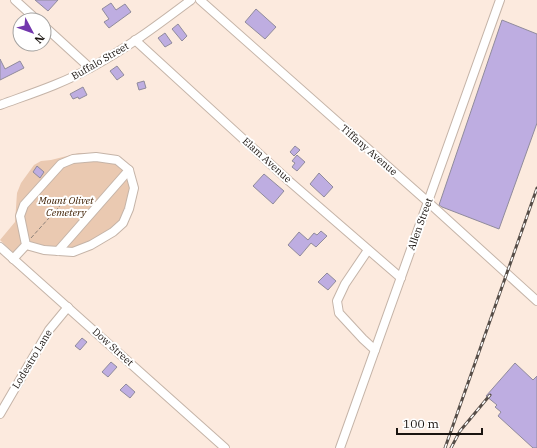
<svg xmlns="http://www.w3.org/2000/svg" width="537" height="448" font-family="'IBM Plex Serif',serif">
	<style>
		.green { fill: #eac9b1 }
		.building { fill: #beade1; stroke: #908b9c }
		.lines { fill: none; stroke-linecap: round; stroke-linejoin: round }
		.minor-casing { stroke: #c5b4a8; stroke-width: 10 }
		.path { stroke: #8d8179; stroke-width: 1; stroke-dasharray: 4 2; stroke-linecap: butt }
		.minor { stroke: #fff; stroke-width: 8 }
		.rail-casing { stroke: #564d47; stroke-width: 3 }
		.rail { stroke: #fff; stroke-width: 1.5; stroke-dasharray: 4.5; stroke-linecap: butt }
		.labels { text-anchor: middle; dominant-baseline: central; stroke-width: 4; stroke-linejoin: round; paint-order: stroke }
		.street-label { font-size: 10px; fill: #1a1410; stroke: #fff }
		.park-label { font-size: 10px; font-style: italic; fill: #402104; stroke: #fff }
	</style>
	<rect width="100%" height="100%" fill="#fceade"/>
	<!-- green -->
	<path class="green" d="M 79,153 L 116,156 L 125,161 L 132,169 L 135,179 L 137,196 L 128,222 L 119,233 L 108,240 L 89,249 L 27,251 L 22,254 L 20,259 L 0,240 L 15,222 L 17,193 L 21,183 L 34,165 L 41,161 L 51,160 Z"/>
	<!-- building -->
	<g class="building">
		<path d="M 35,0 L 58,0 L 48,11 Z"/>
		<path d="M 111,3 L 116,10 L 125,4 L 131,12 L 109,28 L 104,22 L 109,19 L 102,9 Z"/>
		<path d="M 256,9 L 276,27 L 265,39 L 245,22 Z"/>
		<path d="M 502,20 L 537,34 L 537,123 L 499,229 L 442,207 L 439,205 Z"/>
		<path d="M 178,24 L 187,36 L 182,41 L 172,29 Z"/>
		<path d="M 165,33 L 172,43 L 165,47 L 158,38 Z"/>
		<path d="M 0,59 L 5,69 L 20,61 L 24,68 L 0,80 Z"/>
		<path d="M 117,66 L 124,75 L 117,80 L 110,71 Z"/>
		<path d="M 144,81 L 146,88 L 139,90 L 137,83 Z"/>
		<path d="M 83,87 L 87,95 L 79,99 L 78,97 L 73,99 L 70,94 Z"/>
		<path d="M 295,146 L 300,150 L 294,156 L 290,152 Z"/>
		<path d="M 297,155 L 305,162 L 297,171 L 292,167 L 295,163 L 292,161 Z"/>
		<path d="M 37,166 L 44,172 L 40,178 L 33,172 Z"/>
		<path d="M 319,173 L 333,187 L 324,197 L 310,184 Z"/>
		<path d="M 264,174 L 284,191 L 273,204 L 253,186 Z"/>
		<path d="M 321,231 L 327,236 L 316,247 L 311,243 L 300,256 L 288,245 L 299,232 L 308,240 L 314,233 L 317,235 Z"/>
		<path d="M 327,273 L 336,281 L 328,290 L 318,282 Z"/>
		<path d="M 82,338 L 87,342 L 80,350 L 75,346 Z"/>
		<path d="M 111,362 L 117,367 L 108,377 L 102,372 Z"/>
		<path d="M 515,363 L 533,380 L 537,376 L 537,448 L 533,448 L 498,416 L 501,412 L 495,407 L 497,405 L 486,396 Z"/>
		<path d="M 126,384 L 135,392 L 130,398 L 120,390 Z"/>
	</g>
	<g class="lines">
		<defs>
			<g id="minor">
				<path d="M 15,0 L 37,20"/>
				<path d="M 200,0 L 428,202 L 537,301"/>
				<path d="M 44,26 L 90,68"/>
				<path d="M 135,40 L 289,181 L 401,278"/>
				<path d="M 0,105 C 30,94 62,84 90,68 C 126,49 159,24 191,0"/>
				<path d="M 0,247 L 225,448"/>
				<path d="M 368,250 L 345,284 L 337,301 L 339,313 L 363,339 L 375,350"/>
				<path d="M 58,251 L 129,170"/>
				<path d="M 13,259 L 26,245 L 44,250 L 73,252 L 91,245 L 113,232 L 123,223 L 129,209 L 134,188 L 129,170 L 117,160 L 96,157 L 73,159 L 61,164 L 24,205 L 20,216 L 26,245"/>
				<path d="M 0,414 L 49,330 L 68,307"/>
				<path d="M 340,448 L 500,0"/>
			</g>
		</defs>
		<!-- minor casing -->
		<use href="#minor" class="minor-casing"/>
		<!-- path -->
		<path class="path" d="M 31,238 L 67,198"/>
		<!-- minor -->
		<use href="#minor" class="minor"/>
		<defs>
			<g id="rail">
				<path d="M 445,448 L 537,188"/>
				<path d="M 451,448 L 460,431 L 490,395"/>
			</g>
		</defs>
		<!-- rail casing -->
		<use href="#rail" class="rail-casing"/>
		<!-- rail -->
		<use href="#rail" class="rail"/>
	</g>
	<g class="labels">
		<!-- street labels -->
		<g class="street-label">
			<text transform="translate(100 61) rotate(-30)">Buffalo Street</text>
			<text transform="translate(369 150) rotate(41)">Tiffany Avenue</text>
			<text transform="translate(267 160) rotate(42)">Elam Avenue</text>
			<text transform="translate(420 224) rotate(-70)">Allen Street</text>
			<text transform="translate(113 347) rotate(42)">Dow Street</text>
			<text transform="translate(32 359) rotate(-59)">Lodestro Lane</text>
		</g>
		<!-- park labels -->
		<g class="park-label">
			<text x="66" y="200">Mount Olivet<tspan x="66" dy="12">Cemetery</tspan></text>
		</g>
	</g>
	<!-- north arrow -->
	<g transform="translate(32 32) rotate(131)"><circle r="19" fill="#ffffff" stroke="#a3a19f"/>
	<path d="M0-3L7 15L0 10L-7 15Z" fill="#7237ad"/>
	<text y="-6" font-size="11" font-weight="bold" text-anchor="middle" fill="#1a1410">N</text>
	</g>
	<!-- scale -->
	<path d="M397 428v6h85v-6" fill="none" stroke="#1a1410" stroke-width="2"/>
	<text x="403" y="428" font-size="12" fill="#1a1410" stroke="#ffffff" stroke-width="3" paint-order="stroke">100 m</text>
</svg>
